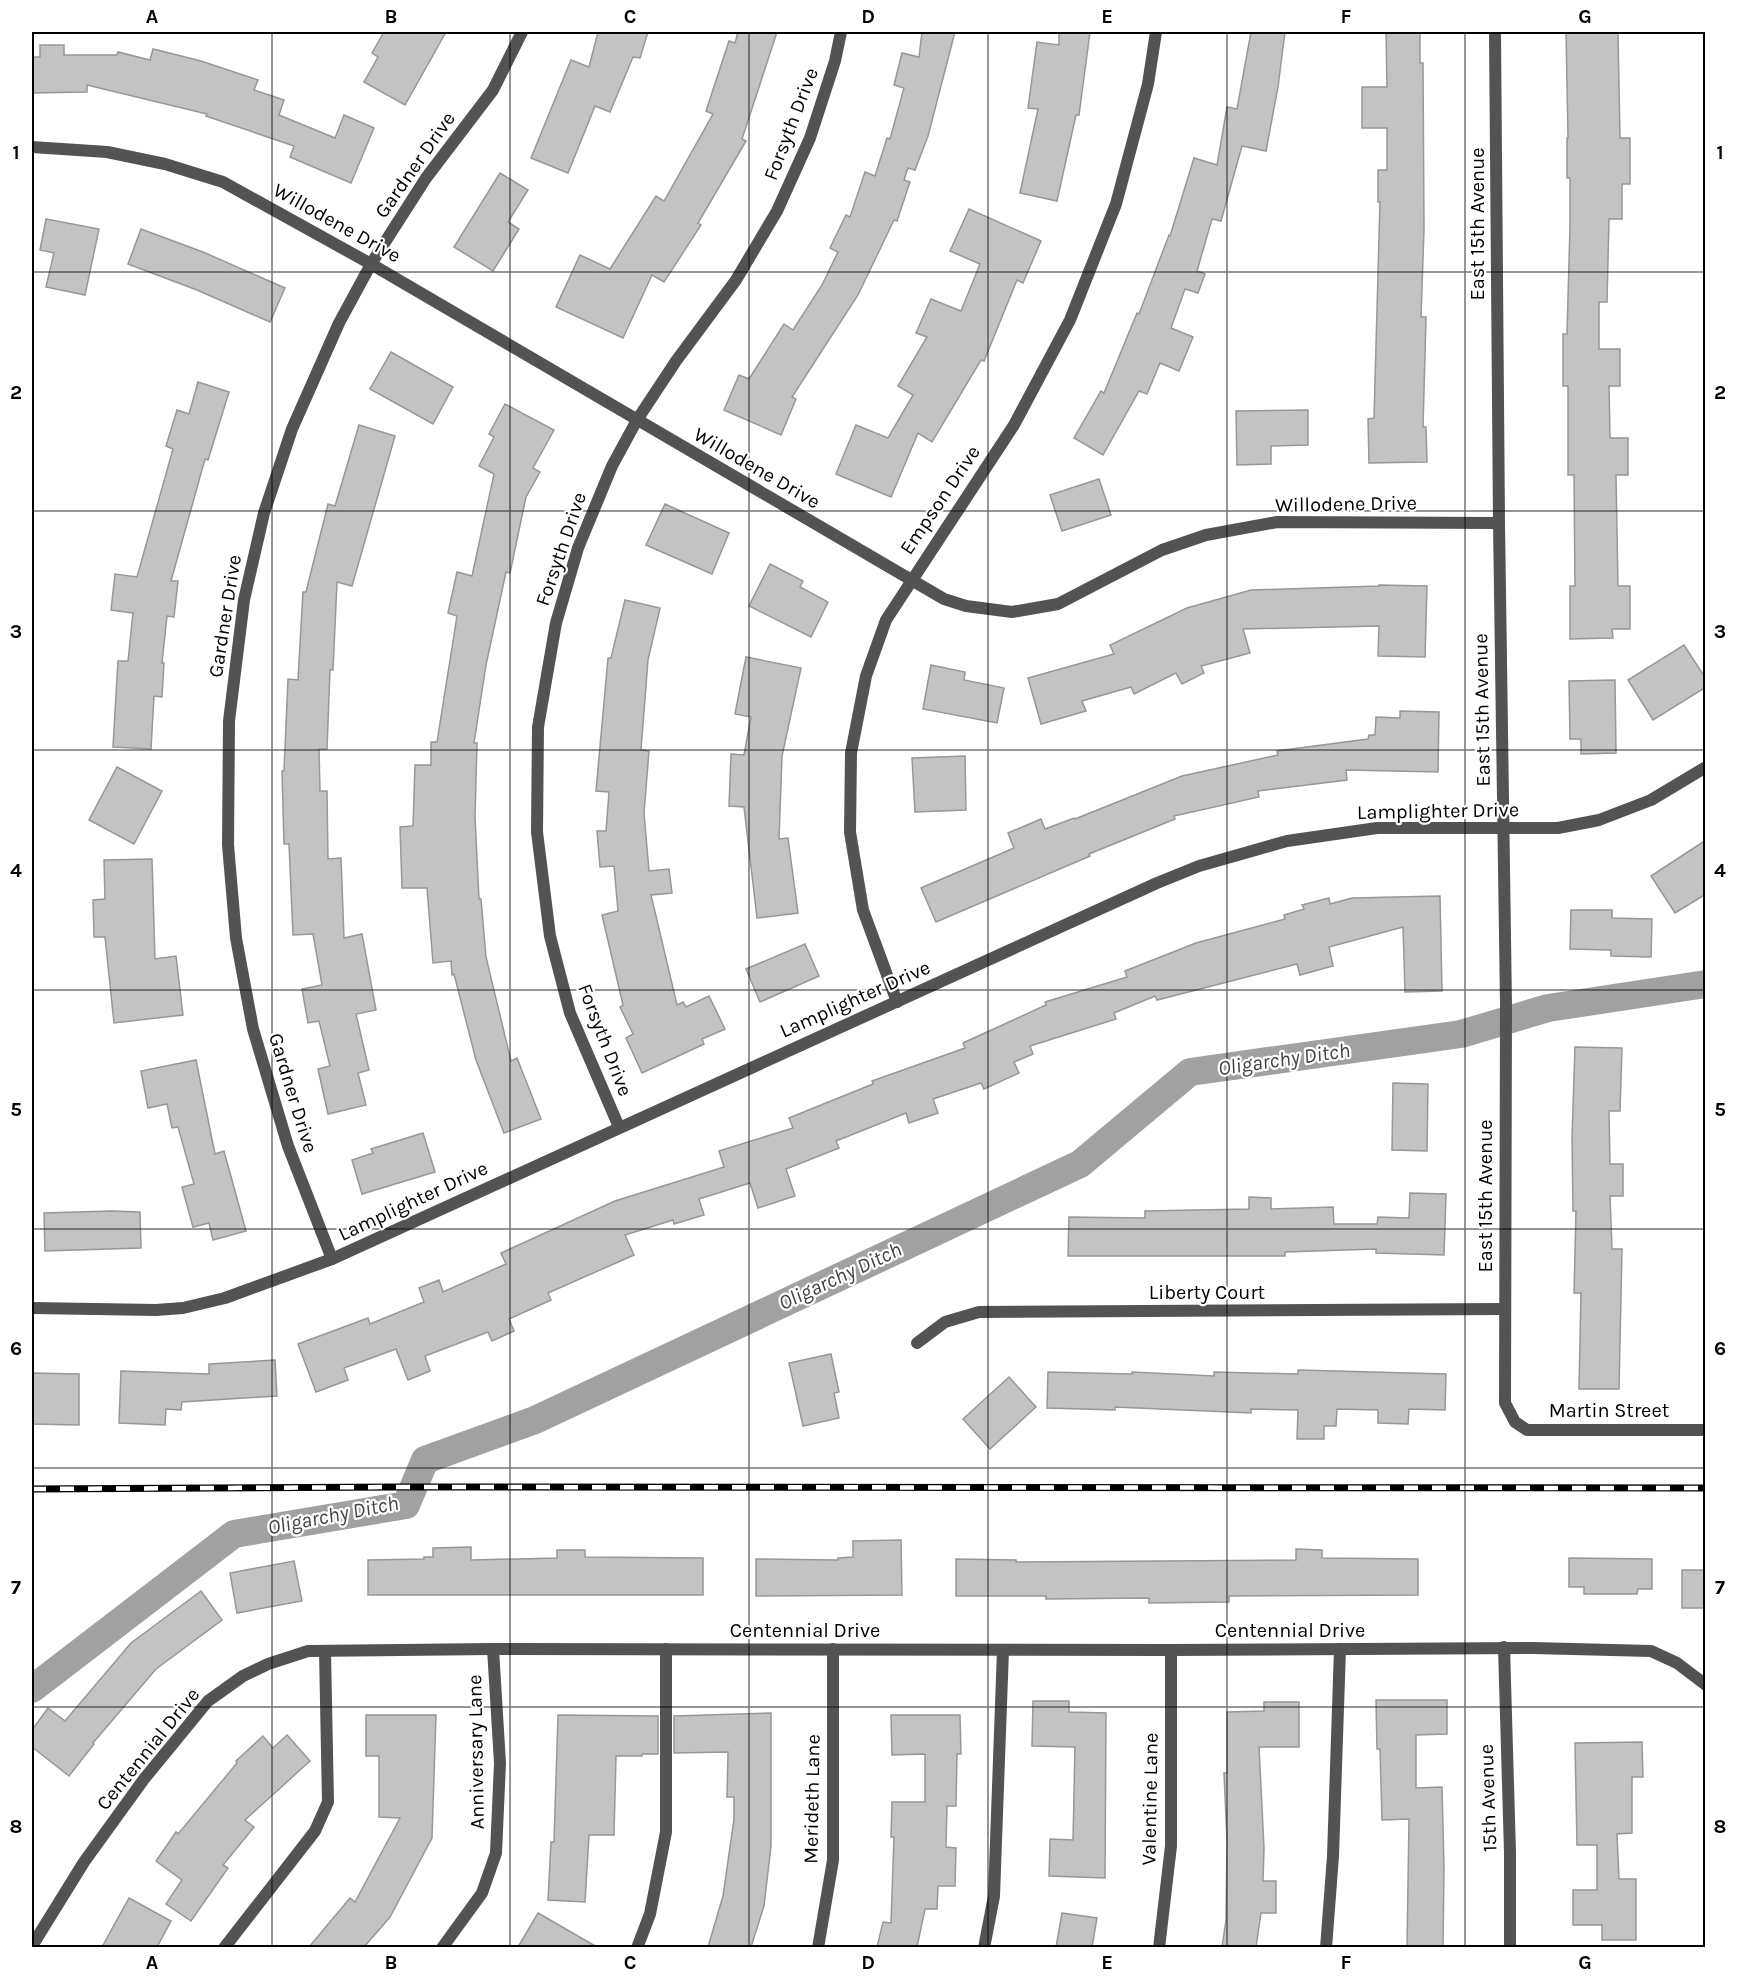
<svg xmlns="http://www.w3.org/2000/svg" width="1737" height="1979" font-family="Karla,sans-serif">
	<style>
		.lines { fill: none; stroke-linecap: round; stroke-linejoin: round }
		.canal { stroke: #a1a1a1; stroke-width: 28 }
		.building { fill: #c3c3c3; stroke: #979797; stroke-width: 1.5 }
		.lane { stroke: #535353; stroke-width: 12 }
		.street { stroke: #535353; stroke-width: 12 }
		.rail-casing { stroke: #000; stroke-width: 7 }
		.rail { stroke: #fff; stroke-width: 4.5; stroke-dasharray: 14; stroke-linecap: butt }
		.grid { fill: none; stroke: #000; stroke-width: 1.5; stroke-opacity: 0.55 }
		.labels { text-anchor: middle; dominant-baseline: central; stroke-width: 4.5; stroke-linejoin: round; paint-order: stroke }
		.street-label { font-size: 20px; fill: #000; stroke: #fff }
		.water-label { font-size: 21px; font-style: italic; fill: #424242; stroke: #fff }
		.neatline { fill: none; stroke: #000; stroke-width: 2 }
		.grid-label { font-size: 20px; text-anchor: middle; font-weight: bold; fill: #000 }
	</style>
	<rect width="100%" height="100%" fill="#fff"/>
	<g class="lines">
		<!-- canal -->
		<path class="canal" d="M 32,1689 L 234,1534 L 406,1505 L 425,1460 L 535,1420 L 1080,1164 L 1190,1072 L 1461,1034 L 1548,1008 L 1706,984"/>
	</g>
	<!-- building -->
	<g class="building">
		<path d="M 384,32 L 446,32 L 405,105 L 364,82 L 378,57 L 372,53 Z"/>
		<path d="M 598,32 L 648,32 L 640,58 L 633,57 L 610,112 L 595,106 L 568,173 L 531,158 L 571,60 L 589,67 Z"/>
		<path d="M 738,32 L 777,32 L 742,139 L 746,141 L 698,223 L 701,225 L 664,282 L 652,275 L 623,338 L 556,307 L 580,255 L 610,269 L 656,196 L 664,201 L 713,114 L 706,111 L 729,41 L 735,43 Z"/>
		<path d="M 922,32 L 955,32 L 928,136 L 915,170 L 908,168 L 904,180 L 910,182 L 897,221 L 894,220 L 858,295 L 792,397 L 796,399 L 781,435 L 724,410 L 739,375 L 749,379 L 784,324 L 793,330 L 822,285 L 838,252 L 830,248 L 846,215 L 850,217 L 865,172 L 875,176 L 887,138 L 890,139 L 904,88 L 894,85 L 902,53 L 919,57 Z"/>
		<path d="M 1059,32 L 1090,32 L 1079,115 L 1076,115 L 1057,201 L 1020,193 L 1038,109 L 1028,108 L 1037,42 L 1059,45 Z"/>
		<path d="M 1251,32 L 1285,32 L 1278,87 L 1266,151 L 1242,146 L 1221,221 L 1212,219 L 1197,271 L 1205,274 L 1198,293 L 1185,289 L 1171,328 L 1193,337 L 1179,371 L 1160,363 L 1147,394 L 1139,391 L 1103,455 L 1074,438 L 1101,391 L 1104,393 L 1137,313 L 1139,314 L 1169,235 L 1170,236 L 1194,158 L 1217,165 L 1227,107 L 1237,109 Z"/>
		<path d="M 1386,32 L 1420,32 L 1420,63 L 1423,63 L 1424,229 L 1421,317 L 1426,317 L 1423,427 L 1426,427 L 1427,462 L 1369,463 L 1368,419 L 1374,418 L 1380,202 L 1378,202 L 1378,170 L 1387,170 L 1387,128 L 1362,128 L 1362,87 L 1387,87 Z"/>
		<path d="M 1566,32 L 1618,32 L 1620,138 L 1630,138 L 1630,184 L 1622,184 L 1622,219 L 1609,219 L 1607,302 L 1599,302 L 1599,349 L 1620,349 L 1620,386 L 1609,386 L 1610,438 L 1628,438 L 1628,475 L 1616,475 L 1618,586 L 1630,586 L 1630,629 L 1612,629 L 1613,638 L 1570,639 L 1570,586 L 1575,586 L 1574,475 L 1568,475 L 1568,386 L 1563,386 L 1563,334 L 1567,334 L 1570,226 L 1570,178 L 1567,178 L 1567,138 L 1568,138 Z"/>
		<path d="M 40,45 L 64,45 L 64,55 L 117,55 L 118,52 L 150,60 L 153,49 L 201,61 L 258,80 L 254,90 L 284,100 L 279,115 L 335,138 L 344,115 L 374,128 L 351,183 L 290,157 L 294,146 L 206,116 L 207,114 L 87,85 L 87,92 L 32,93 L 32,57 L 40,57 Z"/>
		<path d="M 500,173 L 528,190 L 508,222 L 519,229 L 493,271 L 454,247 Z"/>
		<path d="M 969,209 L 1041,241 L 1023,283 L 1017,280 L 984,361 L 981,360 L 932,442 L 918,433 L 891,497 L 836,474 L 856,425 L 888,438 L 913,395 L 898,386 L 927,337 L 916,333 L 931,299 L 961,311 L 980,264 L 950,251 Z"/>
		<path d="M 46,219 L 99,229 L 85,295 L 46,287 L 54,253 L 40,250 Z"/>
		<path d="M 141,229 L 203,252 L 285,288 L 270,322 L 197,290 L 128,264 Z"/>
		<path d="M 391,352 L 453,387 L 433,424 L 370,389 Z"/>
		<path d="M 198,382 L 229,392 L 208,460 L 205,459 L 171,581 L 178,581 L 174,617 L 167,616 L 162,663 L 164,663 L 162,697 L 154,696 L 151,749 L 113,747 L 118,661 L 128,661 L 133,613 L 111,610 L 115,574 L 137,577 L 173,449 L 166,446 L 177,410 L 189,414 Z"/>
		<path d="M 505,404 L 554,430 L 533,468 L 540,472 L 526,497 L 510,573 L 506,572 L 486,665 L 474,743 L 477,743 L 475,817 L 479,899 L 481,899 L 486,957 L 511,1061 L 517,1058 L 541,1119 L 504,1133 L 476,1060 L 454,974 L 452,975 L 451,961 L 433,963 L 427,888 L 402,888 L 400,827 L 413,826 L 415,765 L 431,765 L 431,742 L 437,742 L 457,616 L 448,613 L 457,572 L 472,576 L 494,474 L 479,466 L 494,437 L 489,434 Z"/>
		<path d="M 1308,410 L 1308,445 L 1271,446 L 1271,464 L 1237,465 L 1236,411 Z"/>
		<path d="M 359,425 L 395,436 L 352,586 L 337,582 L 333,670 L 330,670 L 327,749 L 319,749 L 320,791 L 327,791 L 328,859 L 341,858 L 344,938 L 362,934 L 376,1010 L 356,1014 L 369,1070 L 358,1073 L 366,1105 L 328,1114 L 318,1069 L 330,1066 L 319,1021 L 308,1023 L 302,989 L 322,985 L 313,934 L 293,935 L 289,844 L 284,844 L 282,771 L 284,771 L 288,679 L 298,680 L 303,592 L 306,592 L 328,504 L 335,506 Z"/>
		<path d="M 1099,479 L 1111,515 L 1062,531 L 1050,495 Z"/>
		<path d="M 665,504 L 729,533 L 712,574 L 646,545 Z"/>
		<path d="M 770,564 L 803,581 L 800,587 L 828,602 L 811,637 L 749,606 Z"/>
		<path d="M 1379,585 L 1427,586 L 1425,657 L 1378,656 L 1379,626 L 1243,629 L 1250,653 L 1201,666 L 1204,673 L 1182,684 L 1176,673 L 1134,694 L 1131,687 L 1082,701 L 1086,711 L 1041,724 L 1028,678 L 1114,654 L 1110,645 L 1187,608 L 1251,590 L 1379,586 Z"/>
		<path d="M 625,600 L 660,608 L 648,660 L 641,750 L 649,751 L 644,813 L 649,871 L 669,869 L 672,893 L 651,895 L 677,1005 L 683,1002 L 686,1007 L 709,996 L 725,1029 L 702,1039 L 704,1044 L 642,1073 L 626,1038 L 633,1034 L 620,1007 L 623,1005 L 602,915 L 618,911 L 614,866 L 600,867 L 597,831 L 606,831 L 609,792 L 596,791 L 608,658 L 611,658 Z"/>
		<path d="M 1684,645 L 1706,679 L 1706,687 L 1653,720 L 1628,680 Z"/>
		<path d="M 746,657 L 801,668 L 782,756 L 779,839 L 788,838 L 798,913 L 757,918 L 744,807 L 729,806 L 731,754 L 744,755 L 751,717 L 735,714 Z"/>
		<path d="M 931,665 L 965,672 L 964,680 L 1004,688 L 997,723 L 923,709 Z"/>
		<path d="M 1615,680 L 1616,753 L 1581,754 L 1581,739 L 1570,739 L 1569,681 Z"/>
		<path d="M 1400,711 L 1439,712 L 1438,772 L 1346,770 L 1347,780 L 1258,791 L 1259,797 L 1174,816 L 1175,819 L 1089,854 L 1090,856 L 936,922 L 921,888 L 1014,848 L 1008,833 L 1041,819 L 1045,829 L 1074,818 L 1075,819 L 1182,776 L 1278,755 L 1277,751 L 1368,739 L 1369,735 L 1375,735 L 1376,717 L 1400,718 Z"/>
		<path d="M 965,756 L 966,810 L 915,812 L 912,758 Z"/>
		<path d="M 117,767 L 162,791 L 134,844 L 89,820 Z"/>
		<path d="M 1706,840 L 1706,894 L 1675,913 L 1651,876 Z"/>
		<path d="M 152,859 L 155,959 L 176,956 L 183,1015 L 114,1023 L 105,937 L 94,937 L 93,900 L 105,899 L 104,860 Z"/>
		<path d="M 1440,896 L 1442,991 L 1405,992 L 1403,927 L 1329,947 L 1333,966 L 1300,975 L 1297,964 L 1157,1000 L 1155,996 L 1114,1013 L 1116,1019 L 1030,1046 L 1033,1054 L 1014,1062 L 1019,1073 L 984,1089 L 981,1083 L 933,1099 L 938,1113 L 909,1123 L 906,1113 L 836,1141 L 839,1148 L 786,1169 L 795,1196 L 758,1208 L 750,1183 L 699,1199 L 704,1215 L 674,1224 L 673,1220 L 625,1235 L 634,1255 L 548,1293 L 551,1300 L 509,1319 L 514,1331 L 492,1341 L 488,1332 L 425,1356 L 430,1371 L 408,1380 L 396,1349 L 344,1368 L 348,1380 L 316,1392 L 298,1344 L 368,1318 L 370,1324 L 424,1302 L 419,1288 L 439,1280 L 443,1292 L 506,1264 L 501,1253 L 615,1201 L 724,1167 L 719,1151 L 793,1128 L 789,1118 L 873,1084 L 872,1081 L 965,1048 L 963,1043 L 1046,1005 L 1045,1002 L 1127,977 L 1125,971 L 1196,943 L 1285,919 L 1284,915 L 1304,909 L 1302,905 L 1329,898 L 1330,904 L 1352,898 Z"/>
		<path d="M 1571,910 L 1612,910 L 1612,918 L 1652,919 L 1651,957 L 1611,956 L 1611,950 L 1570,949 Z"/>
		<path d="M 805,944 L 819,976 L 760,1002 L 746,969 Z"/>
		<path d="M 1575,1047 L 1622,1048 L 1620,1111 L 1609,1111 L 1610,1164 L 1623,1164 L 1623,1196 L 1610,1196 L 1612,1249 L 1622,1249 L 1619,1389 L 1579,1389 L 1581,1293 L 1574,1293 L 1576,1211 L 1573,1211 L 1572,1137 Z"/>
		<path d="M 196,1060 L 215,1154 L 224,1151 L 246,1231 L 213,1240 L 209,1223 L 193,1227 L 182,1187 L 194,1184 L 178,1127 L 172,1128 L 167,1104 L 148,1108 L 141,1071 Z"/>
		<path d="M 1393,1083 L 1428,1084 L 1427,1151 L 1392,1150 Z"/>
		<path d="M 423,1133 L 435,1172 L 362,1194 L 352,1160 L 373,1153 L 371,1149 Z"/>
		<path d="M 1410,1193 L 1446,1194 L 1444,1255 L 1376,1253 L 1376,1249 L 1285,1252 L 1285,1256 L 1068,1256 L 1069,1217 L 1145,1218 L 1145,1211 L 1249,1209 L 1249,1197 L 1271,1198 L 1271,1209 L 1333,1207 L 1334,1224 L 1377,1224 L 1378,1217 L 1409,1218 Z"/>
		<path d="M 111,1211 L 140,1212 L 141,1248 L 45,1251 L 44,1213 Z"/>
		<path d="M 831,1354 L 839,1392 L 834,1393 L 839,1418 L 803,1426 L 789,1363 Z"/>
		<path d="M 275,1360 L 277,1396 L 182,1402 L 181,1410 L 166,1409 L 165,1425 L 119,1423 L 121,1371 L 209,1374 L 209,1364 Z"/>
		<path d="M 1298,1370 L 1446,1374 L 1445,1410 L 1409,1409 L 1408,1424 L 1378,1423 L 1378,1410 L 1337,1409 L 1336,1426 L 1324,1426 L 1324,1439 L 1297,1439 L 1298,1410 L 1251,1409 L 1251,1413 L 1115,1407 L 1115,1410 L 1047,1408 L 1048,1372 L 1132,1374 L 1132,1372 L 1214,1376 L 1214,1372 L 1298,1374 Z"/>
		<path d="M 32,1373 L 79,1374 L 79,1425 L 32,1424 Z"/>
		<path d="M 1009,1377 L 1036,1407 L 990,1449 L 963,1419 Z"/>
		<path d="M 901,1540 L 902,1595 L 756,1596 L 756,1559 L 838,1560 L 838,1558 L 853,1557 L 853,1541 Z"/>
		<path d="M 471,1547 L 471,1560 L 557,1558 L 557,1550 L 585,1550 L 585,1557 L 703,1558 L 703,1595 L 368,1595 L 368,1560 L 424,1559 L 424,1557 L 433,1557 L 433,1548 Z"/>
		<path d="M 1296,1549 L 1322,1550 L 1322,1558 L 1418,1559 L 1418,1595 L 1229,1596 L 1229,1602 L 1149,1603 L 1149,1598 L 1046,1599 L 1046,1596 L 956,1596 L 956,1559 L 1016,1560 L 1016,1562 L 1296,1560 Z"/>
		<path d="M 1569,1558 L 1652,1559 L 1652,1589 L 1638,1589 L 1637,1594 L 1584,1594 L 1584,1587 L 1569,1587 Z"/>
		<path d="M 294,1561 L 302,1601 L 237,1613 L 230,1573 Z"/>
		<rect x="1682" y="1570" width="24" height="38"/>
		<path d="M 201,1591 L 222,1620 L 156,1669 L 93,1743 L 94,1744 L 69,1776 L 32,1747 L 32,1730 L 48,1708 L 65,1721 L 131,1643 Z"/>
		<path d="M 1376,1700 L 1447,1700 L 1447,1734 L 1416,1735 L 1416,1788 L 1442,1787 L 1444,1867 L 1443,1947 L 1407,1947 L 1409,1819 L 1382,1820 L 1380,1749 L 1377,1749 Z"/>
		<path d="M 1033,1701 L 1069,1701 L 1069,1712 L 1106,1713 L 1105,1878 L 1049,1876 L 1050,1839 L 1073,1840 L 1075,1747 L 1032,1746 Z"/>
		<path d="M 1264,1702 L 1299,1702 L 1299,1747 L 1259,1747 L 1264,1848 L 1263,1881 L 1276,1881 L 1276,1913 L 1261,1913 L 1256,1947 L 1222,1947 L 1226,1920 L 1227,1841 L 1224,1773 L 1227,1773 L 1227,1712 L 1264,1711 Z"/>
		<path d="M 771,1713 L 771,1846 L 764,1906 L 751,1947 L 708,1947 L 723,1896 L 734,1819 L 734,1797 L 727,1797 L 728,1752 L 674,1753 L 674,1716 Z"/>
		<path d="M 366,1715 L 436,1715 L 432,1838 L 390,1917 L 364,1947 L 309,1947 L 350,1898 L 355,1902 L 400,1818 L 379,1817 L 379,1756 L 366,1756 Z"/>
		<path d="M 558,1715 L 658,1716 L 658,1754 L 642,1754 L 642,1756 L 616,1756 L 614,1835 L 589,1835 L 585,1902 L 548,1900 L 551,1842 L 554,1842 Z"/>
		<path d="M 891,1715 L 960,1715 L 961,1754 L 957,1754 L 956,1806 L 947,1806 L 946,1847 L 956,1848 L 955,1886 L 938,1886 L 937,1909 L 925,1909 L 917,1947 L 877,1947 L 883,1922 L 891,1923 L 894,1837 L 891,1837 L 892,1802 L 925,1802 L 925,1754 L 892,1755 Z"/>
		<path d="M 287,1735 L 310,1761 L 245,1820 L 254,1827 L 223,1865 L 228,1868 L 191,1921 L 166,1904 L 182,1880 L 156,1861 L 176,1832 L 178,1834 L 237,1763 L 236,1761 L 263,1736 L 273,1748 Z"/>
		<path d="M 1642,1742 L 1643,1777 L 1632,1777 L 1632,1833 L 1617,1834 L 1619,1879 L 1636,1879 L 1636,1940 L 1602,1940 L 1602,1925 L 1573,1925 L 1573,1890 L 1597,1890 L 1597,1845 L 1577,1845 L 1575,1743 Z"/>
		<path d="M 129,1898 L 171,1921 L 157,1947 L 102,1947 Z"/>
		<path d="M 538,1913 L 597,1947 L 518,1947 Z"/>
		<path d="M 1062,1913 L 1097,1918 L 1092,1947 L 1056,1947 Z"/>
	</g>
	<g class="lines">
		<!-- lane -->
		<g class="lane">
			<path d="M 224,1948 L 315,1831 L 328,1802 L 325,1651"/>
			<path d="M 637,1948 L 650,1914 L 666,1832 L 666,1649"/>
			<path d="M 984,1948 L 994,1896 L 1003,1650"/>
			<path d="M 1326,1948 L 1333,1856 L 1340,1649"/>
		</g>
		<!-- street -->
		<g class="street">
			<path d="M 1495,32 L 1499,523 L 1506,1005 L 1505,1403 L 1515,1422 L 1527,1430 L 1706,1430"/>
			<path d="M 32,147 L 107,152 L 165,164 L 223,182 L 371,264 L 944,599 L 966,606 L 1012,612 L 1058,604 L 1162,550 L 1206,535 L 1277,522 L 1499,523"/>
			<path d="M 897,1002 L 863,910 L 850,832 L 851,753 L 866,676 L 886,620 L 1014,425 L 1070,320 L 1116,204 L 1148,84 L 1156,32"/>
			<path d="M 619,1127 L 570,1013 L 550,936 L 537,832 L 538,727 L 556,623 L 578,548 L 612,466 L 637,420 L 676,361 L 736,280 L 777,211 L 810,138 L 835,61 L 841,32"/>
			<path d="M 332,1259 L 288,1146 L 253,1029 L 236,938 L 228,845 L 229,721 L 244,600 L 264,513 L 292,429 L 339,323 L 371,264 L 426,178 L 493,90 L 522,32"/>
			<path d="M 32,1308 L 156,1310 L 183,1308 L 225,1298 L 332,1259 L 1157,883 L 1199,866 L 1287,841 L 1377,828 L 1558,828 L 1599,820 L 1651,800 L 1706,767"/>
			<path d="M 917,1343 L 945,1322 L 979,1312 L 1505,1309"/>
			<path d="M 1504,1647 L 1510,1852 L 1510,1948"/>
			<path d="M 32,1946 L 84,1862 L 144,1779 L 208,1701 L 243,1676 L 268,1664 L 308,1651 L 493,1649 L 1171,1650 L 1533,1648 L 1651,1651 L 1677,1663 L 1706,1685"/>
			<path d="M 442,1948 L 482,1893 L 496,1853 L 500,1763 L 493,1649"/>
			<path d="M 818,1948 L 833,1860 L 833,1649"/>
			<path d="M 1159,1948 L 1171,1846 L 1171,1650"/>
		</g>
		<defs>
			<path id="rail" d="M 32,1489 L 399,1487 L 1706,1488"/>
		</defs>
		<!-- rail casing -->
		<use href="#rail" class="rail-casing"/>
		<!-- rail -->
		<use href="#rail" class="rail"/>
	</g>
	<!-- grid -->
	<path class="grid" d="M 272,32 L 272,1948M 510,32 L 510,1948M 749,32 L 749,1948M 988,32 L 988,1948M 1227,32 L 1227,1948M 1465,32 L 1465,1948M 32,272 L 1706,272M 32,511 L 1706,511M 32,750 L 1706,750M 32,990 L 1706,990M 32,1229 L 1706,1229M 32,1468 L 1706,1468M 32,1707 L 1706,1707"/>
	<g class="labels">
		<!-- street labels -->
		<g class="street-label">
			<text transform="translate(791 124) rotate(-69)">Forsyth Drive</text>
			<text transform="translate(415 165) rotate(-55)">Gardner Drive</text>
			<text transform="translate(337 223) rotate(29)">Willodene Drive</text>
			<text transform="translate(1477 224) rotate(-90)">East 15th Avenue</text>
			<text transform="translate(757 468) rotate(30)">Willodene Drive</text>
			<text transform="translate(940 500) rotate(-56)">Empson Drive</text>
			<text transform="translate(1346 504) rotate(-1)">Willodene Drive</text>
			<text transform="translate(561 549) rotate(-71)">Forsyth Drive</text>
			<text transform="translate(225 616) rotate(-81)">Gardner Drive</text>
			<text transform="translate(1482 710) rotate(-91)">East 15th Avenue</text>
			<text transform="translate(1438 811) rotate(-1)">Lamplighter Drive</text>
			<text transform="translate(855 999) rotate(-24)">Lamplighter Drive</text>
			<text transform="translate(605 1040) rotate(69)">Forsyth Drive</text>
			<text transform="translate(293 1093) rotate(73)">Gardner Drive</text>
			<text transform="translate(1485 1196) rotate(-90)">East 15th Avenue</text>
			<text transform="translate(413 1201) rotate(-25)">Lamplighter Drive</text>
			<text x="1207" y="1292">Liberty Court</text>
			<text x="1609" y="1410">Martin Street</text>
			<text x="805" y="1630">Centennial Drive</text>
			<text x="1290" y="1630">Centennial Drive</text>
			<text transform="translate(148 1749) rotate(-51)">Centennial Drive</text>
			<text transform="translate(476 1752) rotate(-91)">Anniversary Lane</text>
			<text transform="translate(1488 1798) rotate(-92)">15th Avenue</text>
			<text transform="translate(812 1799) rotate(-89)">Merideth Lane</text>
			<text transform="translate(1150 1799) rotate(-89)">Valentine Lane</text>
		</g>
		<!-- water labels -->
		<g class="water-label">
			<text transform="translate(1284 1059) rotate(-8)">Oligarchy Ditch</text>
			<text transform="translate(840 1276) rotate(-25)">Oligarchy Ditch</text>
			<text transform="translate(333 1515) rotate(-11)">Oligarchy Ditch</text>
		</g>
	</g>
	<!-- border -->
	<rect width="1737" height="1979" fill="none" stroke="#ffffff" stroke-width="66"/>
	<rect x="33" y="33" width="1671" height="1913" class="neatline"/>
	<g class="grid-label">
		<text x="152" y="23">A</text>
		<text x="391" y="23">B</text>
		<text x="630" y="23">C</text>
		<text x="868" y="23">D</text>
		<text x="1107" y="23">E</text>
		<text x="1346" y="23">F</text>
		<text x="1585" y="23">G</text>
		<text x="16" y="159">1</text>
		<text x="1720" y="159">1</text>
		<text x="16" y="399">2</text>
		<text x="1720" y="399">2</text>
		<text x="16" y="638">3</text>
		<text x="1720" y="638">3</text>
		<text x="16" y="877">4</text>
		<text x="1720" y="877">4</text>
		<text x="16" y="1116">5</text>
		<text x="1720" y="1116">5</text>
		<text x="16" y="1355">6</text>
		<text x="1720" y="1355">6</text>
		<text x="16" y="1594">7</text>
		<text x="1720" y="1594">7</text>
		<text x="16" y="1833">8</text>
		<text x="1720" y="1833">8</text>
		<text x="152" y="1969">A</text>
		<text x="391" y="1969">B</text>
		<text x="630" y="1969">C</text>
		<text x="868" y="1969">D</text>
		<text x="1107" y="1969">E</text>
		<text x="1346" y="1969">F</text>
		<text x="1585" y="1969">G</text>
	</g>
</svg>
